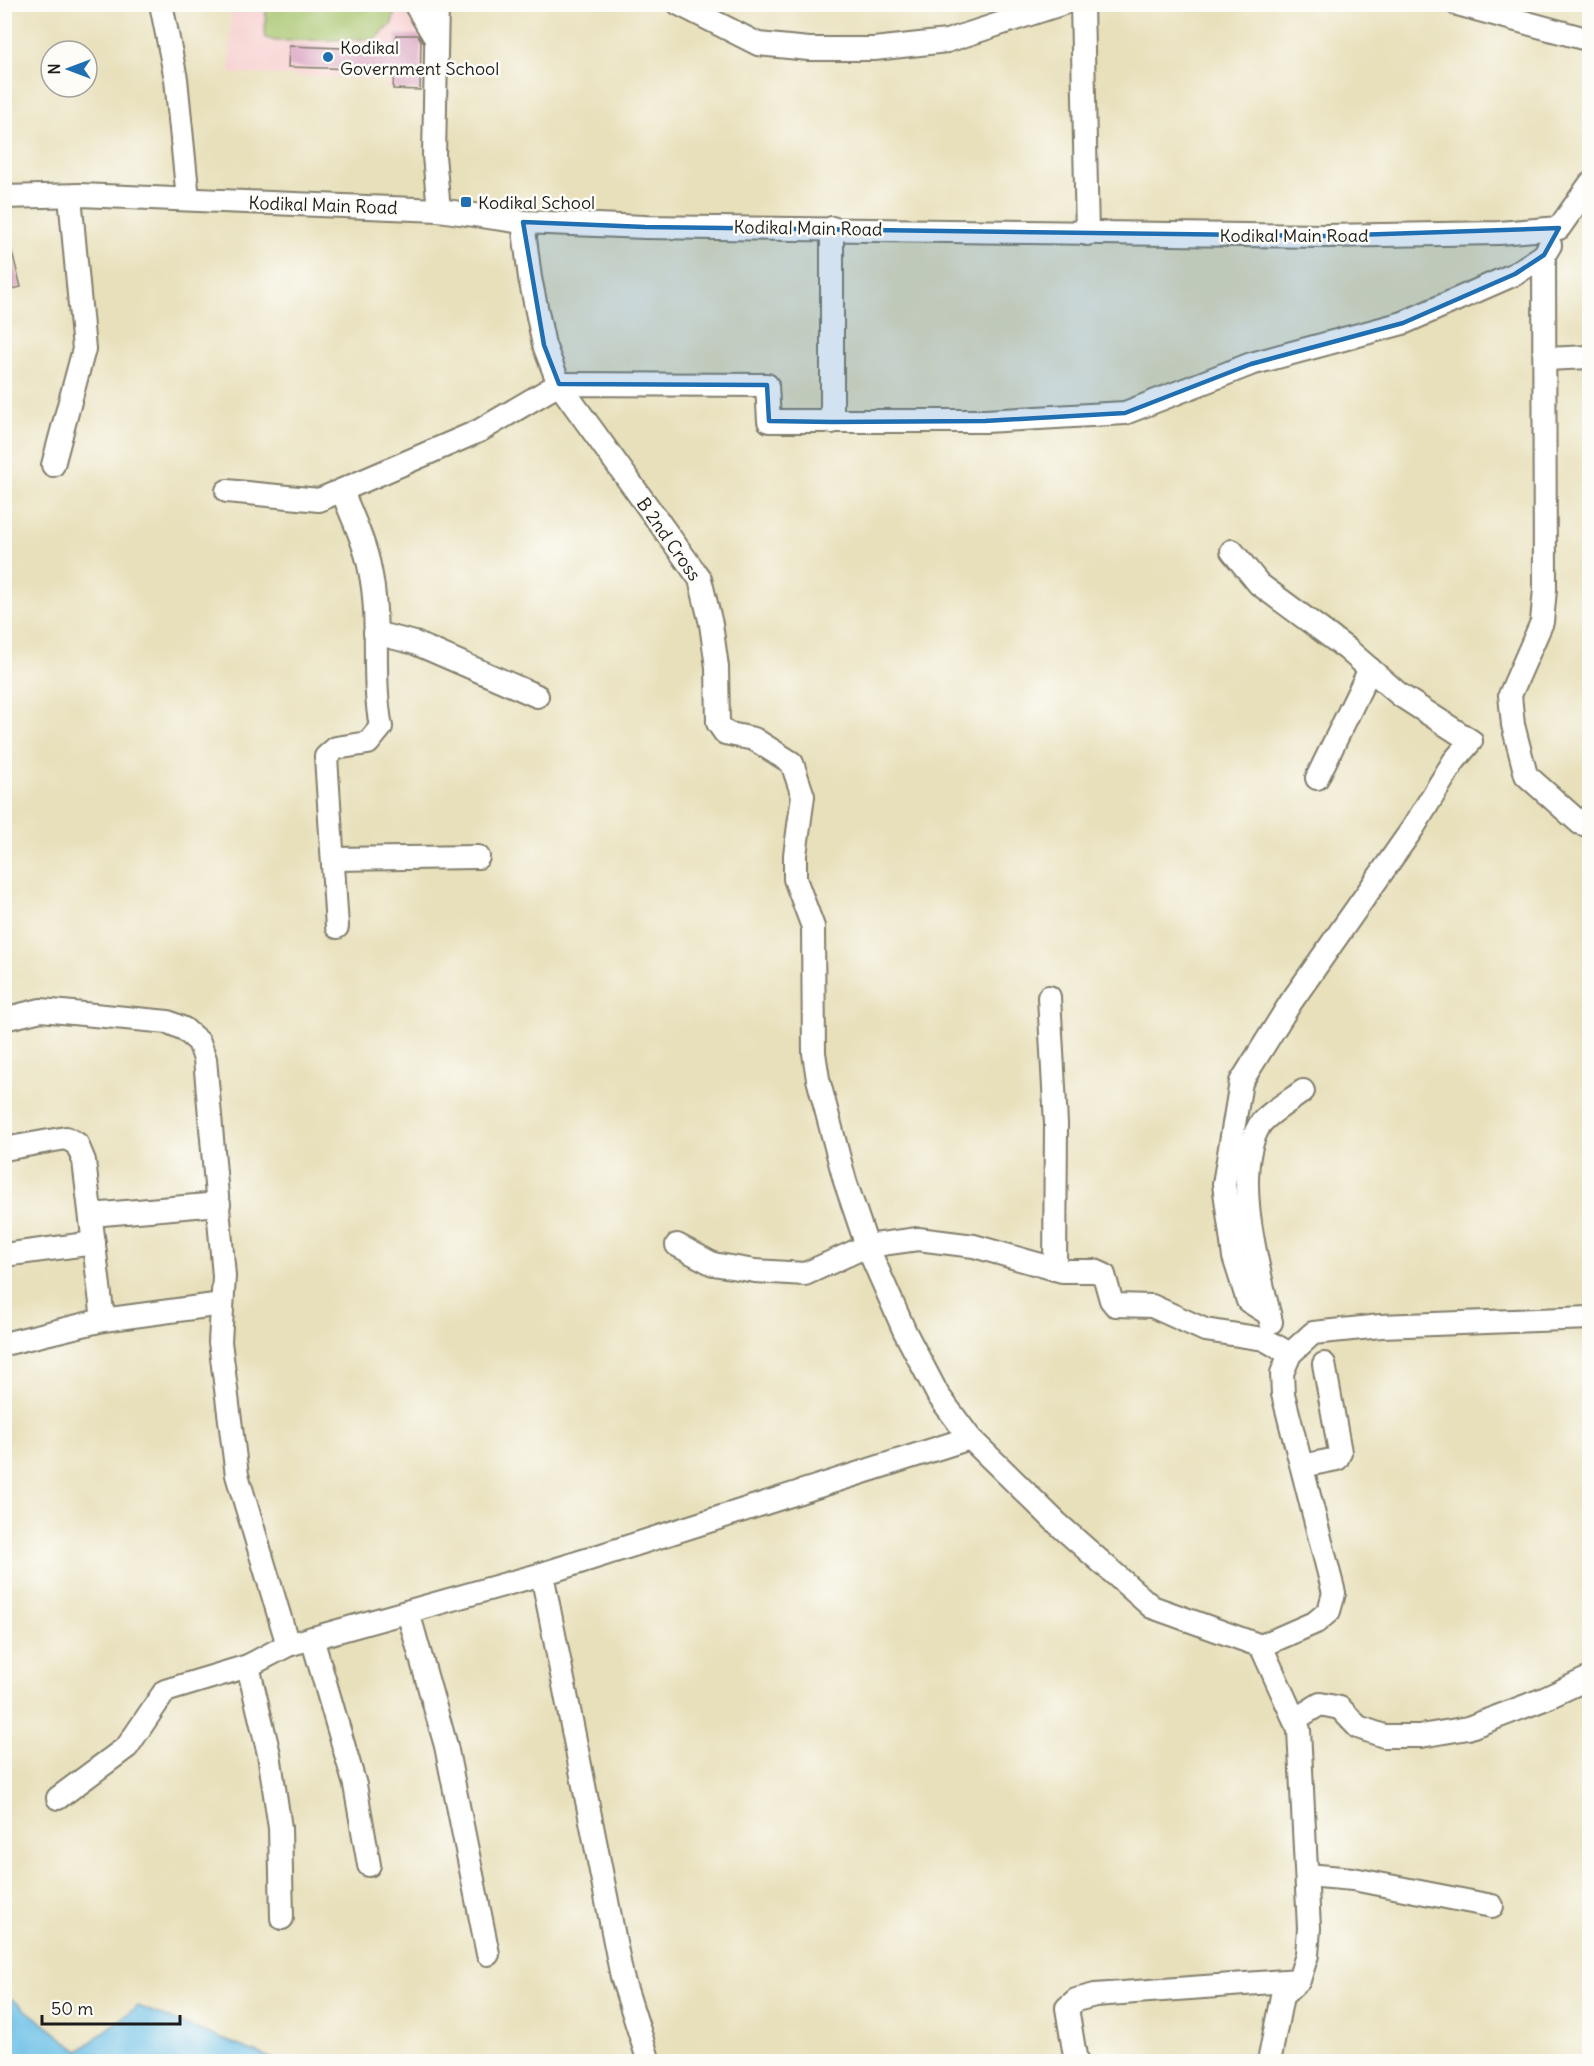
<svg xmlns="http://www.w3.org/2000/svg" width="1594" height="2066" font-family="Delius,sans-serif">
	<style>
		.built { fill: #f7cfd0 }
		.green { fill: #a5c36b; stroke: #607044; stroke-width: 1.5 }
		.water { fill: #6abfe7; stroke: #436e82; stroke-width: 1.5 }
		.building { fill: #d699bc }
		.lines { fill: none; stroke-linecap: round; stroke-linejoin: round }
		.minor-casing { stroke: #827e6c; stroke-width: 26 }
		.minor { stroke: #fff; stroke-width: 22 }
		.marked { fill: #1f6fb2; fill-opacity: 0.2; stroke: #1f6fb2; stroke-width: 4.5; stroke-linejoin: round }
		.poi-dot { fill: #1f6fb2; stroke: #fdfcf7; stroke-width: 2 }
		.labels { text-anchor: middle; dominant-baseline: central; stroke-width: 5; stroke-linejoin: round; paint-order: stroke }
		.poi-label { font-size: 18px; fill: #1c1c1c; stroke: #fdfcf7; text-anchor: start }
		.street-label { font-size: 18px; fill: #1c1c1c; stroke: #fdfcf7 }
	</style>
	<rect width="100%" height="100%" fill="#fdfcf7"/>
	<filter id="ink" filterUnits="userSpaceOnUse"><feTurbulence type="fractalNoise" baseFrequency=".0167" numOctaves="2"/><feDisplacementMap in="SourceGraphic" scale="12" xChannelSelector="R" yChannelSelector="G"/><feConvolveMatrix kernelMatrix="1 2 1 2 8 2 1 2 1" color-interpolation-filters="sRGB"/></filter>
	<filter id="wash" filterUnits="userSpaceOnUse"><feTurbulence type="fractalNoise" baseFrequency=".008" numOctaves="4" result="noise"/><feDisplacementMap in="SourceGraphic" scale="24" xChannelSelector="R" yChannelSelector="G"/><feGaussianBlur stdDeviation="1.35" result="paint"/><feColorMatrix in="noise" values="0 0 0 0 0 0 0 0 0 0 0 0 0 0 0 0 0 1.4 0 .05"/><feComposite in="paint" operator="in"/></filter>
	<g filter="url(#wash)">
		<rect width="100%" height="100%" fill="#e8e0bb"/>
		<!-- built -->
		<path class="built" d="M 231,5 L 405,5 L 426,42 L 426,93 L 386,89 L 386,80 L 230,73 Z"/>
		<!-- green -->
		<path class="green" d="M 266,5 L 387,5 L 395,14 L 391,25 L 375,39 L 276,41 L 265,38 Z"/>
		<!-- water -->
		<path class="water" d="M 4,1993 L 79,2051 L 138,2006 L 278,2061 L 5,2061 Z"/>
		<g id="blocks">
			<!-- building -->
			<g class="building">
				<path d="M 396,35 L 418,35 L 421,41 L 420,90 L 393,89 L 394,70 L 288,67 L 289,46 L 396,50 Z"/>
				<path d="M 10,244 L 21,287 L 4,291 L 4,245 Z"/>
			</g>
		</g>
	</g>
	<g filter="url(#ink)">
		<use href="#blocks" fill-opacity="0" stroke="#827e6c" stroke-width="1.5"/>
		<g class="lines">
			<defs>
				<g id="minor">
					<path d="M 161,4 L 176,79 L 188,199"/>
					<path d="M 415,4 L 436,39"/>
					<path d="M 437,4 L 434,156 L 439,210"/>
					<path d="M 679,4 L 758,44 L 809,49 L 874,49 L 947,41 L 1061,4"/>
					<path d="M 1082,4 L 1087,234"/>
					<path d="M 1457,4 L 1590,40"/>
					<path d="M 4,197 L 80,195 L 439,210 L 523,222 L 645,227 L 1325,236 L 1499,233 L 1559,228 L 1590,184"/>
					<path d="M 523,222 L 530,278 L 544,345 L 559,384 L 700,579 L 711,624 L 717,667 L 718,723 L 725,733 L 754,739 L 792,763 L 803,796 L 795,855 L 795,879 L 813,927 L 814,1053 L 818,1079 L 845,1181 L 867,1246 L 905,1332 L 938,1395 L 970,1438 L 1058,1524 L 1152,1607 L 1261,1646 L 1316,1622 L 1329,1611 L 1334,1593 L 1283,1394 L 1282,1373 L 1290,1354 L 1313,1333 L 1381,1326 L 1590,1318"/>
					<path d="M 832,228 L 832,422"/>
					<path d="M 1550,245 L 1544,255 L 1545,589 L 1542,622 L 1510,695 L 1513,725 L 1526,775 L 1580,823 L 1590,826"/>
					<path d="M 1545,359 L 1590,357"/>
					<path d="M 53,465 L 84,349 L 70,196"/>
					<path d="M 227,491 L 319,500 L 479,431 L 559,384 L 767,385 L 769,421 L 985,421 L 1125,413 L 1251,364 L 1403,323 L 1515,274 L 1544,255"/>
					<path d="M 1232,551 L 1259,584 L 1347,649 L 1400,695 L 1471,741 L 1454,761 L 1413,828 L 1291,1002 L 1241,1082 L 1224,1184 L 1234,1257 L 1248,1301 L 1269,1314"/>
					<path d="M 375,633 L 415,643 L 537,696"/>
					<path d="M 1317,778 L 1370,669"/>
					<path d="M 333,859 L 478,857"/>
					<path d="M 337,927 L 326,757 L 336,748 L 368,743 L 381,727 C 371,675 381,622 370,570 C 365,543 352,516 342,491"/>
					<path d="M 1049,997 L 1056,1124 L 1055,1269"/>
					<path d="M 4,1019 L 41,1010 L 168,1022 L 184,1029 L 199,1042 L 205,1059 L 224,1276 L 220,1342 L 237,1475 L 288,1645"/>
					<path d="M 4,1149 L 66,1138 L 77,1144 L 84,1161 L 103,1320"/>
					<path d="M 91,1215 L 219,1204"/>
					<path d="M 677,1245 L 713,1264 L 755,1271 L 805,1274 L 867,1246 L 918,1239 L 974,1246 L 1062,1271 L 1095,1271 L 1104,1275 L 1111,1300 L 1115,1305 L 1152,1306 L 1205,1330 L 1264,1339 L 1290,1354"/>
					<path d="M 4,1255 L 94,1243"/>
					<path d="M 1271,1322 C 1259,1270 1231,1175 1259,1126 C 1265,1115 1293,1099 1303,1091"/>
					<path d="M 4,1344 L 103,1320 L 222,1304"/>
					<path d="M 1302,1466 L 1337,1459 L 1340,1452 L 1324,1364"/>
					<path d="M 542,1574 L 622,1977 L 649,2062"/>
					<path d="M 408,1612 L 446,1746 L 488,1954"/>
					<path d="M 312,1638 L 355,1785 L 369,1865"/>
					<path d="M 1261,1646 L 1299,1730 L 1309,1928 L 1307,1955 L 1299,1980 L 1282,1996 L 1269,2062"/>
					<path d="M 248,1666 L 269,1754 L 280,1828 L 282,1918"/>
					<path d="M 1294,1720 L 1320,1704 L 1340,1708 L 1358,1727 L 1384,1736 L 1421,1736 L 1468,1728 L 1544,1699 L 1589,1678"/>
					<path d="M 58,1798 L 127,1747 L 165,1691 L 248,1666 L 288,1645 L 542,1574 L 970,1438"/>
					<path d="M 1307,1875 L 1353,1879 L 1492,1906"/>
					<path d="M 1076,2062 L 1067,2008 L 1076,2000 L 1095,1995 L 1299,1980"/>
				</g>
			</defs>
			<!-- minor casing -->
			<use href="#minor" class="minor-casing"/>
			<!-- minor -->
			<use href="#minor" class="minor"/>
		</g>
	</g>
	<!-- marked area -->
	<path class="marked" d="M 523,222 L 645,227 L 1325,236 L 1559,228 L 1544,255 L 1515,274 L 1403,323 L 1251,364 L 1125,413 L 985,421 L 832,422 L 769,421 L 767,385 L 559,384 L 544,345 Z"/>
	<!-- markers -->
	<g class="poi-dot">
		<circle cx="328" cy="57" r="6"/>
		<rect x="460" y="196" width="12" height="12" rx="3"/>
	</g>
	<g class="labels">
		<!-- poi labels -->
		<g class="poi-label">
			<text x="340" y="47">Kodikal<tspan x="340" dy="21">Government School</tspan></text>
			<text x="478" y="202">Kodikal School</text>
		</g>
		<!-- street labels -->
		<g class="street-label">
			<text transform="translate(323 205) rotate(2)">Kodikal Main Road</text>
			<text transform="translate(808 228) rotate(1)">Kodikal Main Road</text>
			<text x="1294" y="235">Kodikal Main Road</text>
			<text transform="translate(669 539) rotate(55)">B 2nd Cross</text>
		</g>
	</g>
	<!-- margin -->
	<rect width="1594" height="2066" fill="none" stroke="#fdfcf7" stroke-width="24"/>
	<!-- north arrow -->
	<g transform="translate(69 69) rotate(270)"><circle r="28" fill="#fdfcf7" stroke="#a3a29f" stroke-width="1.5"/>
	<path d="M0-4.5L10 22L0 15L-10 22Z" fill="#1f6fb2"/>
	<text y="-9" font-size="16" font-weight="bold" text-anchor="middle" fill="#1c1c1c">N</text>
	</g>
	<!-- scale -->
	<path d="M42 2015v9h138v-9" fill="none" stroke="#1c1c1c" stroke-width="3"/>
	<text x="51" y="2015" font-size="18" fill="#1c1c1c" stroke="#fdfcf7" stroke-width="4.5" paint-order="stroke">50 m</text>
</svg>
